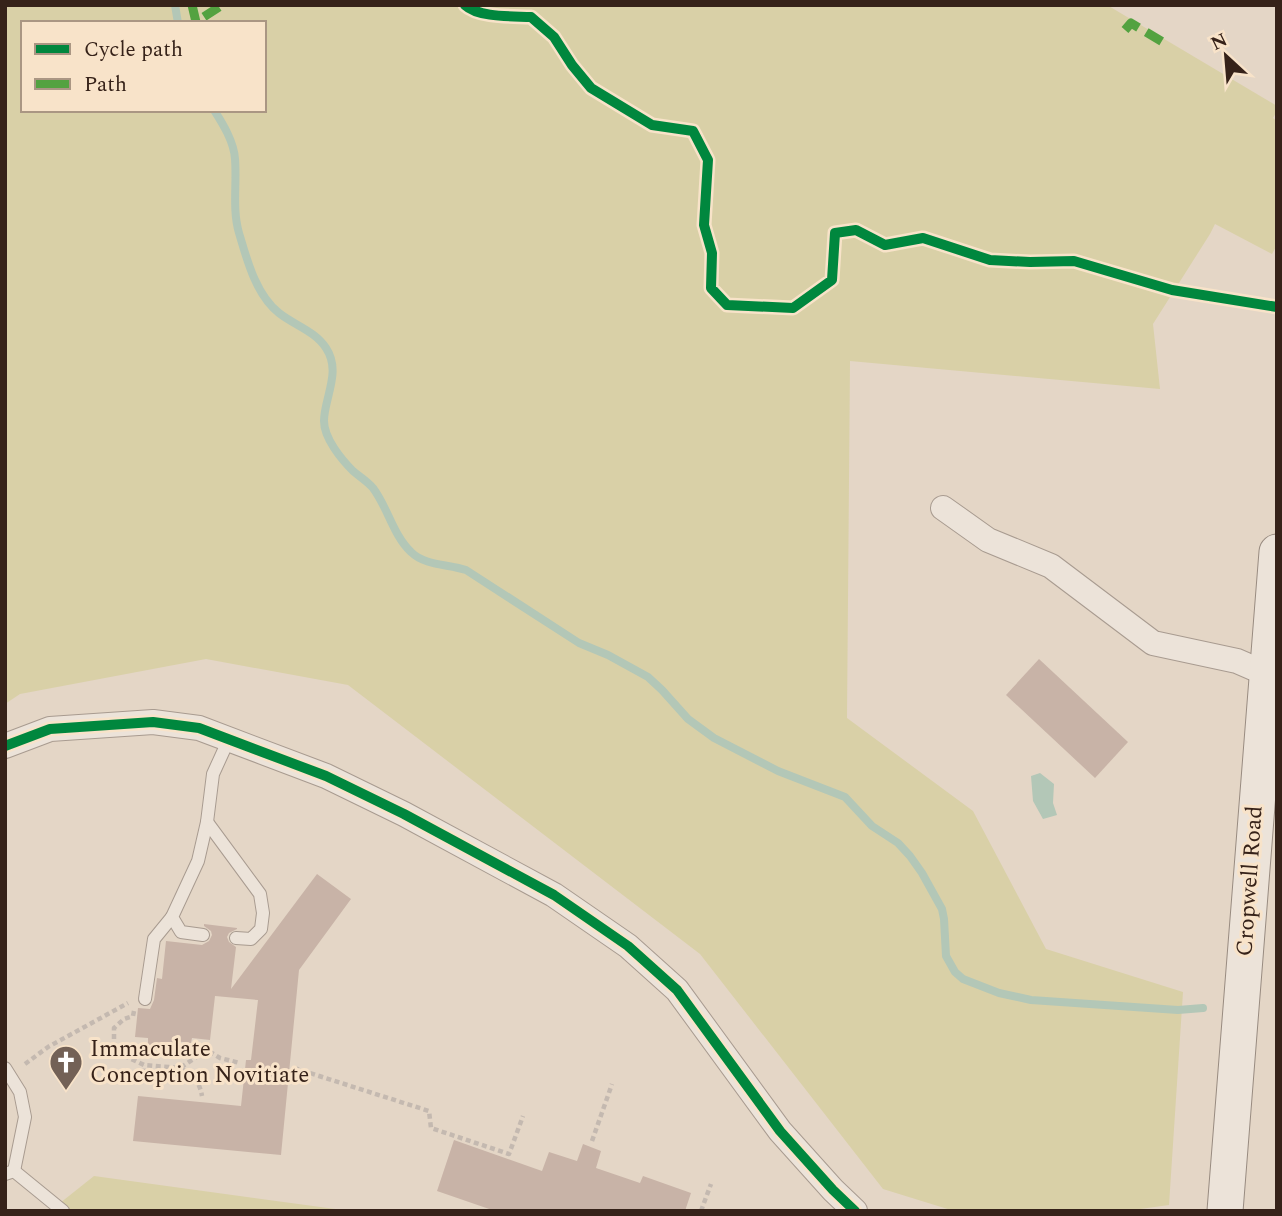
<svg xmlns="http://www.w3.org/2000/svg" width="1282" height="1216" font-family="Spectral,serif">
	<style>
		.green { fill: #d9d0a7; fill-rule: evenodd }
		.water { fill: #b3c7b7 }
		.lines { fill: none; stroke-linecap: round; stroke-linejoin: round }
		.stream { stroke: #b3c7b7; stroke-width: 8 }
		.building { fill: #c8b3a7 }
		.lane-casing { stroke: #a89b90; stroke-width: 14 }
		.street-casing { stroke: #a89b90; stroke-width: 26 }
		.secondary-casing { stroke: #988b80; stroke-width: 37 }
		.path { stroke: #c4b9b0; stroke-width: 4.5; stroke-dasharray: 5 3.5; stroke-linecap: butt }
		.lane { stroke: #ece3d9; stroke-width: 12 }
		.street { stroke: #ece3d9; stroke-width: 24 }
		.secondary { stroke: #ece3d9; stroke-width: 35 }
		.quiet { stroke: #53a240; stroke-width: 9; stroke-dasharray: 18 9; stroke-linecap: butt }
		.cycleway-casing { stroke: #f8e3c9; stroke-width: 15 }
		.cycleway { stroke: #00873e; stroke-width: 10 }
		.labels { text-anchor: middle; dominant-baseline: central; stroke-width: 6; stroke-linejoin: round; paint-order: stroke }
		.street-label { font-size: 23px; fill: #362219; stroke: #f8e3c9 }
		.poi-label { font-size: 23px; fill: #362219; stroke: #f8e3c9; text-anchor: start }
	</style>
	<rect width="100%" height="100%" fill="#e4d6c6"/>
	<!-- green -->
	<g class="green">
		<path d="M 5,5 L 1107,5 L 1277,106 L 1277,111 L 1273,118 L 1277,121 L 1277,245 L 1272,254 L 1215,224 L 1210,234 L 1153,324 L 1160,389 L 850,361 L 847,718 L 973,811 L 1046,949 L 1183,992 L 1169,1205 L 1126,1211 L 954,1211 L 883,1189 L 700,954 L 348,685 L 206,659 L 20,694 L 5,704 ZM 23,23 L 264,23 L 264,110 L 23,110 Z"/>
		<path d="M 94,1176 L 350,1211 L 50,1211 Z"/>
	</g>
	<!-- water -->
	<path class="water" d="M 1040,773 L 1054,784 L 1053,803 L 1057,815 L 1043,819 L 1033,801 L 1031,776 Z"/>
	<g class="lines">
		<!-- stream -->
		<g class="stream">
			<path d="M 175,5 L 178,23"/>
			<path d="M 214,110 C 223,124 234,142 235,159 C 237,184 232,209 239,233 C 247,260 256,295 279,313 C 294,325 315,331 326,348 C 342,372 324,398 324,421 C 324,438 341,459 353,471 C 360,477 367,481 373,488 C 388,508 393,535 411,552 C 425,566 449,564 466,570 L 579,643 L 608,655 L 648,677 L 662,690 L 688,719 L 714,738 L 778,771 L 845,797 L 872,826 L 898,843 L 910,856 L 922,873 L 942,909 L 944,919 L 946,956 L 955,972 L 963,979 L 999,993 L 1031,1000 L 1178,1010 L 1203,1008"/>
		</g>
	</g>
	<!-- building -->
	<g class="building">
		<path d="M 1039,659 L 1128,742 L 1095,778 L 1006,695 Z"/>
		<path d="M 317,874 L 351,899 L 299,970 L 281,1155 L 133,1141 L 138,1096 L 241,1106 L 246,1060 L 251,1060 L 258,1000 L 215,996 L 210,1040 L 192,1038 L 191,1043 L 175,1041 L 175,1048 L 148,1045 L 148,1038 L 135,1037 L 138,1008 L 150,1009 L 154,1000 L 157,978 L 162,979 L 166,941 L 202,945 L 209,941 L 212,935 L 211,931 L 204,926 L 204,924 L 237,928 L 237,929 L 229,933 L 227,937 L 229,942 L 236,947 L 231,989 Z"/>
		<path d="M 454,1140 L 542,1171 L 549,1152 L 577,1161 L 583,1144 L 601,1151 L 596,1168 L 640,1183 L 643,1176 L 691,1193 L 685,1211 L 495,1211 L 437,1191 Z"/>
	</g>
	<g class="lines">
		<defs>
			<g id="lane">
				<path d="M 207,822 L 260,894 L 263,913 L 261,929 L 251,939 L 236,938"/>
				<path d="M 203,935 L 181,932 L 172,917 L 198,861 L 207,822 L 213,774 L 229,739"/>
				<path d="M 145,999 L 154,939 L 172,917"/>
				<path d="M 5,1068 L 20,1092 L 25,1117 L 14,1171 L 5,1174"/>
				<path d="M 14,1171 L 63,1211"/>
			</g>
			<g id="street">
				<path d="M 943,508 L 988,540 L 1051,566 L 1153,643 L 1237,661 L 1267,674"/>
				<path d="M 5,746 L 50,729 L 153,722 L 199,728 L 326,776 L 404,814 L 554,895 L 628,946 L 677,990 L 780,1131 L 833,1190 L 855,1211"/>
			</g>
			<path id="secondary" d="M 1225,1211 L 1277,552"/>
		</defs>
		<!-- lane casing -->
		<use href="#lane" class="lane-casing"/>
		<!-- street casing -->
		<use href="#street" class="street-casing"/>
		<!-- secondary casing -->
		<use href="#secondary" class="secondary-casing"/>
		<!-- path -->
		<g class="path">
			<path d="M 134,1011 L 133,1016 L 124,1019 L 114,1028 L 114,1043 L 117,1050 L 123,1055 L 144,1065 L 180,1068 L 207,1050 L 220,1058 L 240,1063"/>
			<path d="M 25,1064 L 48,1047 L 128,1003"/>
			<path d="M 180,1068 C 193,1076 199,1080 202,1096"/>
			<path d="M 294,1068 L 429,1111 L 431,1128 L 509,1154 L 523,1116"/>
			<path d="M 143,1082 L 144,1065"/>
			<path d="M 592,1141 L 612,1084"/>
			<path d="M 701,1211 L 711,1184"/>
		</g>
		<!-- lane -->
		<use href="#lane" class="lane"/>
		<!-- street -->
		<use href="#street" class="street"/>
		<!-- secondary -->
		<use href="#secondary" class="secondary"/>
		<!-- quiet -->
		<g class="quiet">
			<path d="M 192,5 L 196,22 L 222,5"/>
			<path d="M 1125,30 L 1131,23 L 1166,44"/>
		</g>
		<defs>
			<g id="cycleway">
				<path d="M 465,5 C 479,18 513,16 531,17 L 554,37 L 572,65 L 591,88 L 652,125 L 693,131 L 708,160 L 704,225 L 712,253 L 711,288 L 727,305 L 793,308 L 832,280 L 835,233 L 856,230 L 885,245 L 923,238 L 990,260 L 1030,262 L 1074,261 L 1172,290 L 1277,307"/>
				<path d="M 5,746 L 50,729 L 153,722 L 199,728 L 326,776 L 404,814 L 554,895 L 628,946 L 677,990 L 780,1131 L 833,1190 L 855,1211"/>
			</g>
		</defs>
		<!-- cycleway casing -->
		<use href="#cycleway" class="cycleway-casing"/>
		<!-- cycleway -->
		<use href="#cycleway" class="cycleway"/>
	</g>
	<!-- icons -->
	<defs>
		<symbol id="church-pin" viewBox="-11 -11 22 30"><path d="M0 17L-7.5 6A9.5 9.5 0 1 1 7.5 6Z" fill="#736156" stroke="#f8e3c9"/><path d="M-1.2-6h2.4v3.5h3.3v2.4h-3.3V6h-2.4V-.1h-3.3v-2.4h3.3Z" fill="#fff"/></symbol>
	</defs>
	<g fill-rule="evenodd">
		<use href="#church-pin" x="47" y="1043" width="38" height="52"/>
	</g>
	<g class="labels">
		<!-- street labels -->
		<g class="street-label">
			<text transform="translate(1250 881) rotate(-86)">Cropwell Road</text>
		</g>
		<!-- poi labels -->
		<g class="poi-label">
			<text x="90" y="1049">Immaculate<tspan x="90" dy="26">Conception Novitiate</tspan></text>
		</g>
	</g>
	<!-- border -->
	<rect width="1282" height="1216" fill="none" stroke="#362219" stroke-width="14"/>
	<!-- legend -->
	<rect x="21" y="21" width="245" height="91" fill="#f8e3c9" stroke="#aa9683" stroke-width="2"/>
	<rect x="35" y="44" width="35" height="10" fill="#00873e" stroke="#aa9683" stroke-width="2"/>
	<text x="84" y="56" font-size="21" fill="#362219">Cycle path</text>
	<rect x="35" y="79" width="35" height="10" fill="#53a240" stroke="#aa9683" stroke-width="2"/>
	<text x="84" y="91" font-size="21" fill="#362219">Path</text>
	<!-- north arrow -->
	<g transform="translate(1226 56) rotate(334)" stroke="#f8e3c9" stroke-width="5" paint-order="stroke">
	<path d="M0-5L12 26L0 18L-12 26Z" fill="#362219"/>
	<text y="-10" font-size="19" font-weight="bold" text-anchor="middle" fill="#362219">N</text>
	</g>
</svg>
